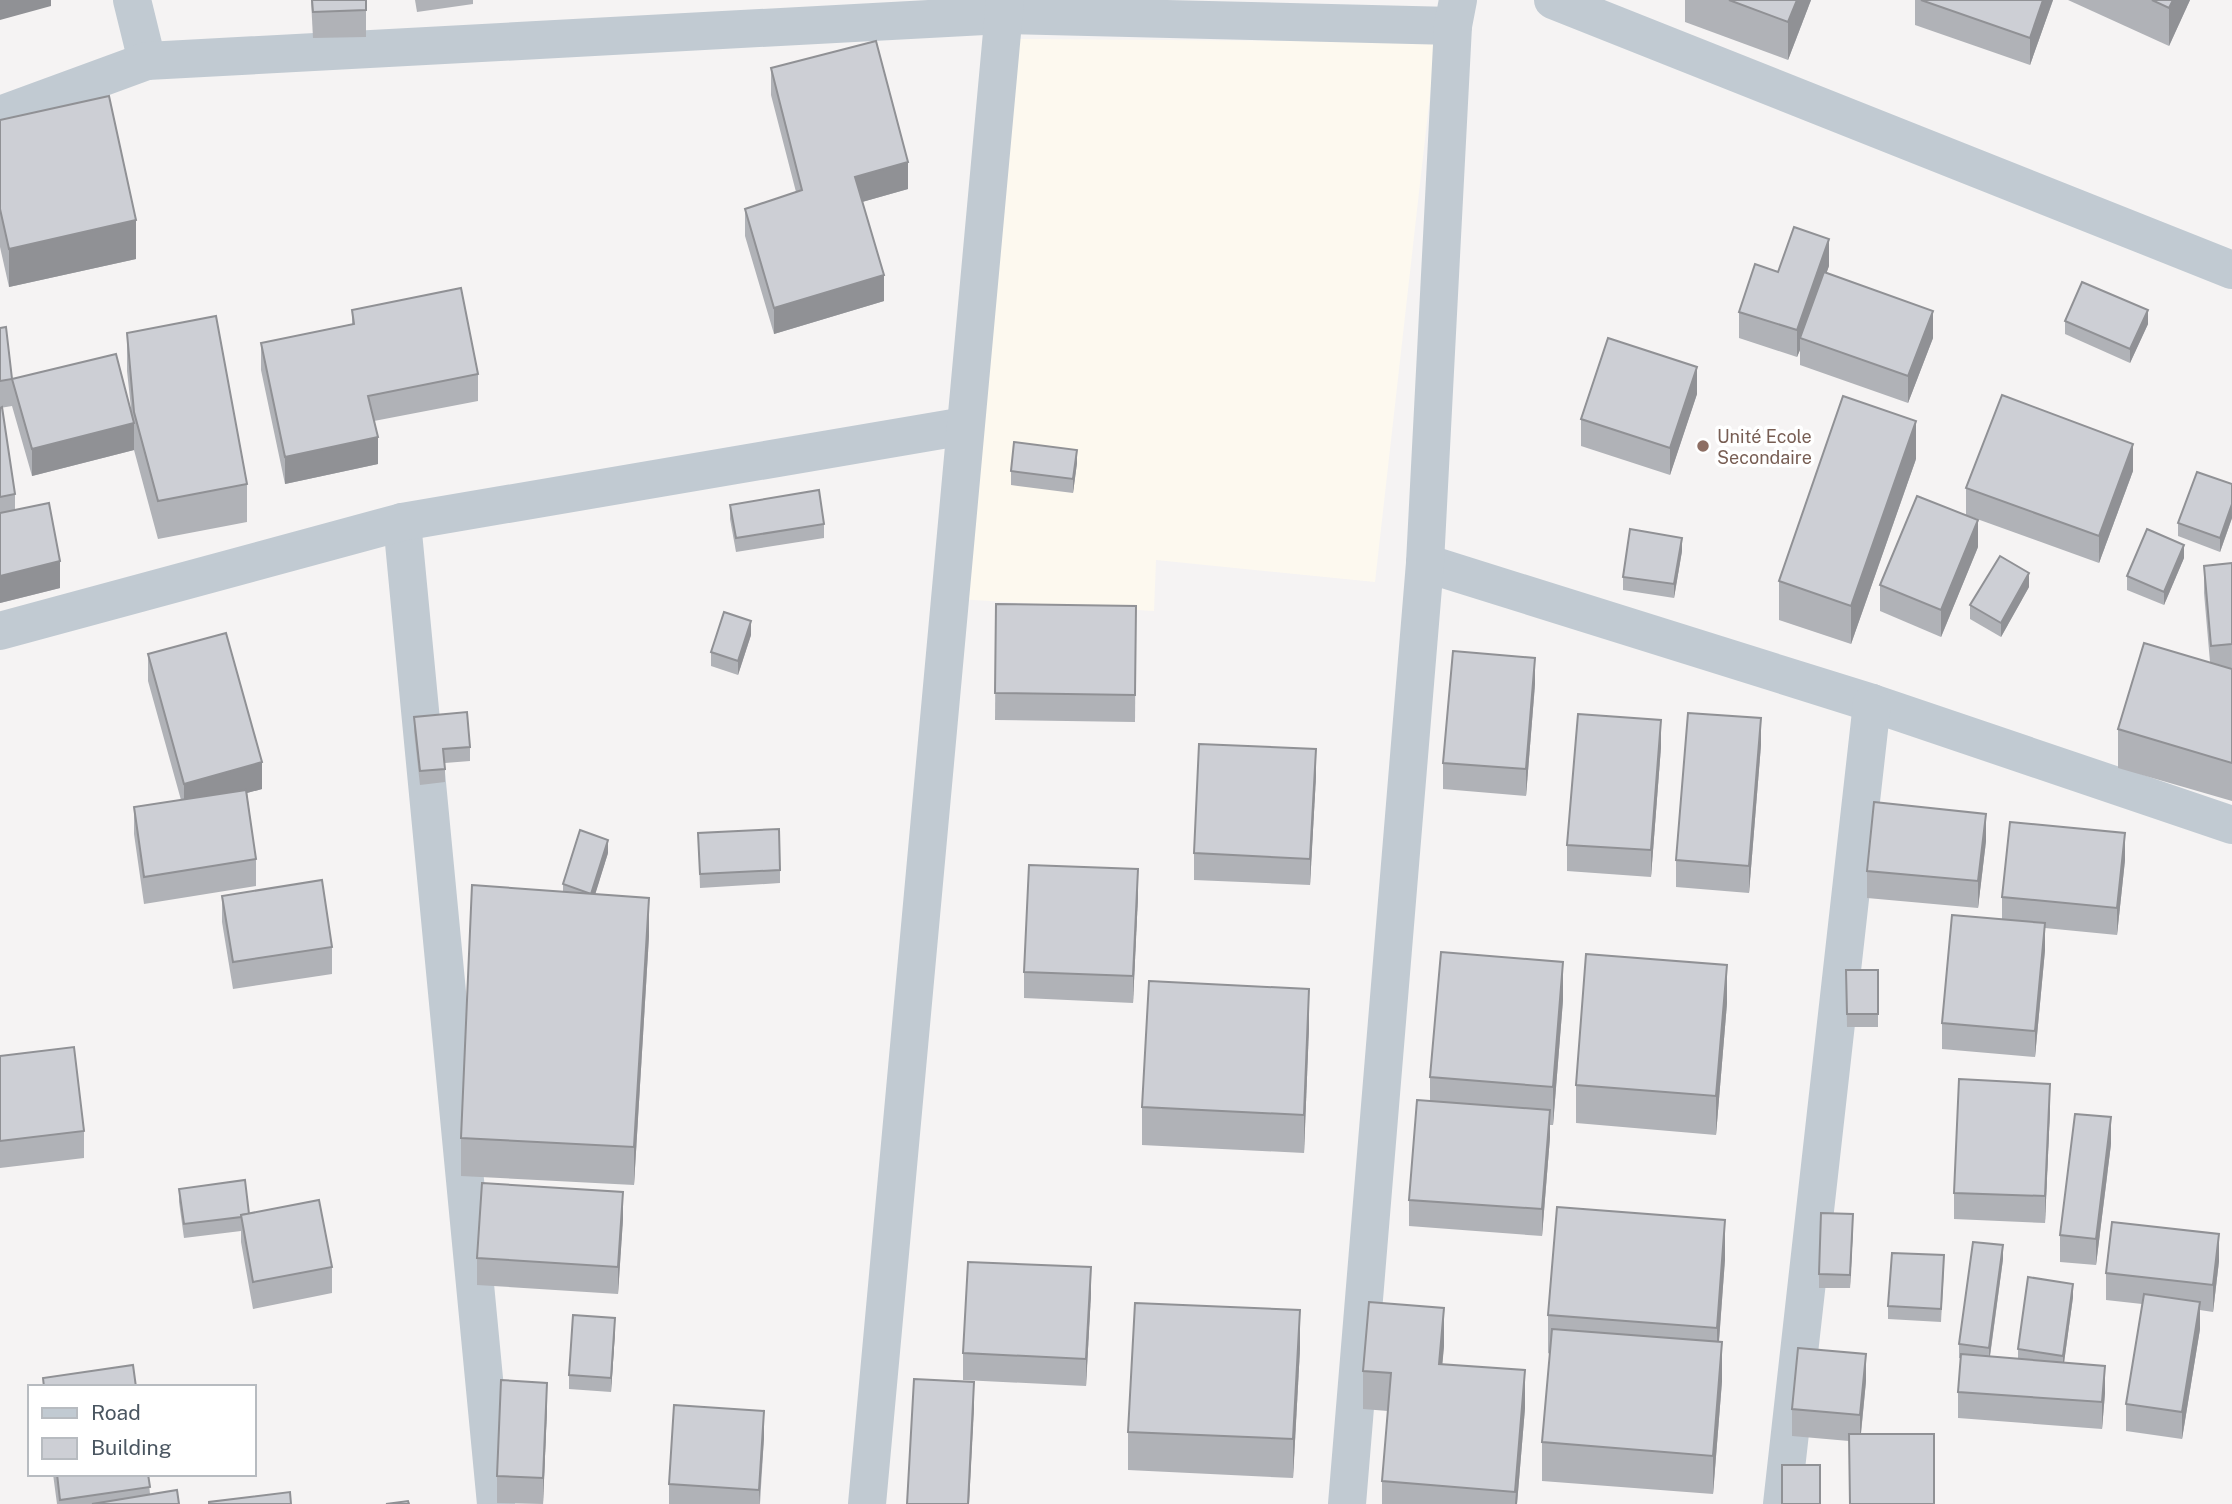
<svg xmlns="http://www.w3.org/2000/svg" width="2232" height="1504" font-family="'Public Sans',sans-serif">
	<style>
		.commercial { fill: #fdf9ef }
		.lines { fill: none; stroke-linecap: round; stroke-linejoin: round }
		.minor { stroke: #c1cad2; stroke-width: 38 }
		.wall { fill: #b0b2b7 }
		.shaded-wall { fill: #909195 }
		.building { fill: #cdcfd5; stroke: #909195; stroke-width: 2 }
		.education-dot { fill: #8d6e63; stroke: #fff; stroke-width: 2.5 }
		.labels { text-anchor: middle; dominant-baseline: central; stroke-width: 7; stroke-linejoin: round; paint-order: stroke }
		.education-label { font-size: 18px; fill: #785e54; stroke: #fff; text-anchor: start }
	</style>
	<rect width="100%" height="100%" fill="#f5f3f3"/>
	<!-- commercial -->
	<path class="commercial" d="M 1018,39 L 1436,42 L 1375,582 L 1156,560 L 1154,611 L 958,599 Z"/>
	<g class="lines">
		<!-- minor -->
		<g class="minor">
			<path d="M 132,0 L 147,61"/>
			<path d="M 1553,0 L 2232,270"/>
			<path d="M 0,115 L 147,61 L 1003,15 L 1453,26"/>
			<path d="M 402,522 L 496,1504"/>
			<path d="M 1425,563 L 1872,703 L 2232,825"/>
			<path d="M 0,631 L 402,522 L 965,426"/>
			<path d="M 867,1504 L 1005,0"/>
			<path d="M 1347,1504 L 1425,563 L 1453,26 L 1458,0"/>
			<path d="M 1782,1504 L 1872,703"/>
		</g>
	</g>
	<!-- wall -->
	<g class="wall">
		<path d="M 311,0 L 366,0 L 366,37 L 313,38 Z"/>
		<path d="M 415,0 L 473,0 L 473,4 L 417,12 Z"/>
		<path d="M 1685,0 L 1811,0 L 1788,60 L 1685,22 Z"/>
		<path d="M 1915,0 L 2053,0 L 2030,65 L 1915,25 Z"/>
		<path d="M 2068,0 L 2190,0 L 2169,46 Z"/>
		<path d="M 771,68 L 908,189 L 862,202 L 884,301 L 774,334 L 745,236 L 745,209 L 796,192 L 771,95 Z"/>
		<path d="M 0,120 L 136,259 L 9,287 L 0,247 Z"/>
		<path d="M 1829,266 L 1826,273 L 1933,338 L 1908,403 L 1800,365 L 1800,350 L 1797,357 L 1739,338 L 1739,312 L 1778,272 Z"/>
		<path d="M 352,310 L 478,374 L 478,401 L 374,421 L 378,464 L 285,484 L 261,370 L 261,343 L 352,324 Z"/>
		<path d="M 2065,321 L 2148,324 L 2130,363 L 2065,334 Z"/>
		<path d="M 0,328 L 12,379 L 12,406 L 0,408 Z"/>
		<path d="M 127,333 L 247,484 L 247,522 L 158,539 L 134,450 L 32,476 L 12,406 L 12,379 L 131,408 L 127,371 Z"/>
		<path d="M 1697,394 L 1670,475 L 1581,446 L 1581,419 Z"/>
		<path d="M 0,408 L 15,494 L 15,510 L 60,588 L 0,603 Z"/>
		<path d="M 1916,459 L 1851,644 L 1779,620 L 1779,581 Z"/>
		<path d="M 1077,463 L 1073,493 L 1011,485 L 1011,471 Z"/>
		<path d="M 2133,471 L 2099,563 L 1966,515 L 1966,488 Z"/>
		<path d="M 2232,484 L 2232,518 L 2220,552 L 2178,536 L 2178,523 Z"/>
		<path d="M 730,505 L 824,524 L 824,538 L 736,552 L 730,519 Z"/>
		<path d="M 1978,547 L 1941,637 L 1880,611 L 1880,585 Z"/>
		<path d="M 1682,551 L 1674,598 L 1623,590 L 1623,577 Z"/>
		<path d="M 2184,558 L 2164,605 L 2127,590 L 2127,576 Z"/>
		<path d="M 2232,563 L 2232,801 L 2118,768 L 2118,729 L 2210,662 L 2204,593 L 2204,566 Z"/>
		<path d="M 2029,587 L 2001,637 L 1970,619 L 1970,605 Z"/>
		<path d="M 996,604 L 1136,606 L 1135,722 L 995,720 Z"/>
		<path d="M 751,635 L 738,675 L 711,666 L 711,652 Z"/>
		<path d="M 148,654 L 262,789 L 247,793 L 256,859 L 256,886 L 144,904 L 134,834 L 134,807 L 181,800 L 148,681 Z"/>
		<path d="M 1535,684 L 1526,796 L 1443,789 L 1443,763 Z"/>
		<path d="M 414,717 L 470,747 L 470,761 L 445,763 L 445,782 L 420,785 L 414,731 Z"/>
		<path d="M 1761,745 L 1749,893 L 1676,887 L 1676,860 Z"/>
		<path d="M 1661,747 L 1651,877 L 1567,871 L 1567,845 Z"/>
		<path d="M 1316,776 L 1310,885 L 1194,880 L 1194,853 Z"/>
		<path d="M 698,833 L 780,870 L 780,883 L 700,888 Z"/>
		<path d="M 1986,841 L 1978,908 L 1867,898 L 1867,871 Z"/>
		<path d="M 608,853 L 595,894 L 649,936 L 634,1185 L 461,1176 L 461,1138 L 563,892 L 563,884 Z"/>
		<path d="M 2125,860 L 2117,935 L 2045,928 L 2045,950 L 2035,1057 L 1942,1049 L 1942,1023 L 2002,919 L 2002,897 Z"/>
		<path d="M 222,896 L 332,947 L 332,974 L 233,989 L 222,922 Z"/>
		<path d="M 1138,896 L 1133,1003 L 1024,998 L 1024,972 Z"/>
		<path d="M 1846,970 L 1878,970 L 1878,1027 L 1847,1027 Z"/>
		<path d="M 1563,1000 L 1553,1125 L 1550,1125 L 1550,1137 L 1542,1236 L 1409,1226 L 1409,1200 L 1430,1101 L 1430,1077 Z"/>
		<path d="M 1727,1003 L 1716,1135 L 1576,1123 L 1576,1085 Z"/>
		<path d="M 1309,1027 L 1304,1153 L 1142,1145 L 1142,1107 Z"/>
		<path d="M 0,1056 L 84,1131 L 84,1158 L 0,1168 Z"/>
		<path d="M 2050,1110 L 2045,1223 L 1954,1219 L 1954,1193 Z"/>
		<path d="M 2111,1144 L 2096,1265 L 2060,1262 L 2060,1235 Z"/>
		<path d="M 179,1189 L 249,1214 L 332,1267 L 332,1293 L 253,1309 L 241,1242 L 241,1231 L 184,1238 L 179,1202 Z"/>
		<path d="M 623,1219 L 618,1294 L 477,1285 L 477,1258 Z"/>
		<path d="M 1853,1228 L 1850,1288 L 1819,1288 L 1819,1274 Z"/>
		<path d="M 1725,1259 L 1719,1342 L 1722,1381 L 1713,1494 L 1542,1481 L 1542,1442 L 1550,1354 L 1548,1353 L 1548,1315 Z"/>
		<path d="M 2003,1259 L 1990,1357 L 2018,1359 L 2018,1349 L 2073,1297 L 2064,1363 L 2105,1393 L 2102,1429 L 1958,1418 L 1958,1392 L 1961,1358 L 1959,1358 L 1959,1344 Z"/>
		<path d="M 2219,1261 L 2213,1312 L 2200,1310 L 2200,1329 L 2182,1439 L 2126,1431 L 2126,1404 L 2142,1304 L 2106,1300 L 2106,1273 Z"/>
		<path d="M 1944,1269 L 1941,1322 L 1888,1319 L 1888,1306 Z"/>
		<path d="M 1091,1294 L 1086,1386 L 963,1380 L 963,1353 Z"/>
		<path d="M 615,1332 L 611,1392 L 569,1389 L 569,1375 Z"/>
		<path d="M 1444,1346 L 1442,1364 L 1525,1408 L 1517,1504 L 1382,1504 L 1382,1481 L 1388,1411 L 1363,1409 L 1363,1371 Z"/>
		<path d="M 1300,1349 L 1293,1478 L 1128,1470 L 1128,1432 Z"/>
		<path d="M 1866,1381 L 1861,1434 L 1849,1441 L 1792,1436 L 1792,1409 Z"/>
		<path d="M 547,1409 L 543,1504 L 497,1503 L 497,1476 Z"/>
		<path d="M 764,1438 L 760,1504 L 669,1504 L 669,1484 Z"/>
		<path d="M 53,1474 L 148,1474 L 150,1494 L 179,1504 L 57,1504 Z"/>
	</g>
	<!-- shaded-wall -->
	<g class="shaded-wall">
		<path d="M 0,0 L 51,0 L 51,6 L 0,20 Z"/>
		<path d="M 1797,0 L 1811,0 L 1788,60 L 1788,22 Z"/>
		<path d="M 2043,0 L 2053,0 L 2030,65 L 2030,38 Z"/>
		<path d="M 2173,0 L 2190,0 L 2169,46 L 2169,8 Z"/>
		<path d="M 908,162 L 908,189 L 855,204 L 855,177 Z"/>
		<path d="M 136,220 L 136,259 L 9,287 L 9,249 Z"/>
		<path d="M 1829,239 L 1829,266 L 1803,340 L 1800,338 L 1800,350 L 1797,357 L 1797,330 Z"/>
		<path d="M 884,275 L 884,301 L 774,334 L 774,308 Z"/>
		<path d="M 2148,310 L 2148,324 L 2130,363 L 2130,349 Z"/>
		<path d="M 1933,311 L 1933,338 L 1908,403 L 1908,376 Z"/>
		<path d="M 1697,367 L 1697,394 L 1670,475 L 1670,448 Z"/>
		<path d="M 1916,421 L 1916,459 L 1851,644 L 1851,606 Z"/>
		<path d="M 134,423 L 134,450 L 32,476 L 32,449 Z"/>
		<path d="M 378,437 L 378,464 L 285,484 L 285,457 Z"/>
		<path d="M 2133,444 L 2133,471 L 2099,563 L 2099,536 Z"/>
		<path d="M 1077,450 L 1077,463 L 1073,493 L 1073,479 Z"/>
		<path d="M 2232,504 L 2232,518 L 2220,552 L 2220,538 Z"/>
		<path d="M 1978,520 L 1978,547 L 1941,637 L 1941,610 Z"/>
		<path d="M 1682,538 L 1682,551 L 1674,598 L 1674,584 Z"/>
		<path d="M 2184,545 L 2184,558 L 2164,605 L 2164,592 Z"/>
		<path d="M 60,561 L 60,588 L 0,603 L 0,576 Z"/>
		<path d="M 2029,573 L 2029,587 L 2001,637 L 2001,623 Z"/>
		<path d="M 751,621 L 751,635 L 738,675 L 738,661 Z"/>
		<path d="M 1535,658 L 1535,684 L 1526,796 L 1526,769 Z"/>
		<path d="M 1761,718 L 1761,745 L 1749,893 L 1749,866 Z"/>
		<path d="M 1661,720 L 1661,747 L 1651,877 L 1651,850 Z"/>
		<path d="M 1316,749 L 1316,776 L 1310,885 L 1310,859 Z"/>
		<path d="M 262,762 L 262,789 L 184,810 L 184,784 Z"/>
		<path d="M 1986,814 L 1986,841 L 1978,908 L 1978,881 Z"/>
		<path d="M 2125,833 L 2125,860 L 2117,935 L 2117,908 Z"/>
		<path d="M 608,840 L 608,853 L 591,908 L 591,894 Z"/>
		<path d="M 1138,869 L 1138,896 L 1133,1003 L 1133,976 Z"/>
		<path d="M 649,898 L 649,936 L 634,1185 L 634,1147 Z"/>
		<path d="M 2045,923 L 2045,950 L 2035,1057 L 2035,1031 Z"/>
		<path d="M 1563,962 L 1563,1000 L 1553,1125 L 1553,1087 Z"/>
		<path d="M 1727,965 L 1727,1003 L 1716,1135 L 1716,1096 Z"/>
		<path d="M 1309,989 L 1309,1027 L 1304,1153 L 1304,1115 Z"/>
		<path d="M 2050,1084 L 2050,1110 L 2045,1223 L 2045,1196 Z"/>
		<path d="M 1550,1110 L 1550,1137 L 1542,1236 L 1542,1209 Z"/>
		<path d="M 2111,1117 L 2111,1144 L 2096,1265 L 2096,1239 Z"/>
		<path d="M 623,1192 L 623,1219 L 618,1294 L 618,1267 Z"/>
		<path d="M 1853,1214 L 1853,1228 L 1850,1288 L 1850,1275 Z"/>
		<path d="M 1725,1220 L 1725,1259 L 1717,1367 L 1717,1328 Z"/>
		<path d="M 2219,1234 L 2219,1261 L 2213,1312 L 2213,1285 Z"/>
		<path d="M 2003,1245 L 2003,1259 L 1989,1362 L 1989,1348 Z"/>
		<path d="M 1091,1267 L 1091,1294 L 1086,1386 L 1086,1359 Z"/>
		<path d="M 2073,1284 L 2073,1297 L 2063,1370 L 2063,1356 Z"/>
		<path d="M 2200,1302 L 2200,1329 L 2182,1439 L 2182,1412 Z"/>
		<path d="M 1444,1308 L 1444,1346 L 1439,1402 L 1439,1364 Z"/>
		<path d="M 1300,1310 L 1300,1349 L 1293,1478 L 1293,1439 Z"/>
		<path d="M 615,1318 L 615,1332 L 611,1392 L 611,1378 Z"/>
		<path d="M 1722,1342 L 1722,1381 L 1713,1494 L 1713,1456 Z"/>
		<path d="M 1866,1354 L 1866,1381 L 1860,1442 L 1860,1415 Z"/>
		<path d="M 2105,1366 L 2105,1393 L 2102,1429 L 2102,1402 Z"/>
		<path d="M 1525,1370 L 1525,1408 L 1517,1504 L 1515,1504 Z"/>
		<path d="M 974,1382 L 974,1409 L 969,1504 L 968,1504 Z"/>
		<path d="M 547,1383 L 547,1409 L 543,1504 L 543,1478 Z"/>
		<path d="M 764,1411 L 764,1438 L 759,1504 L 759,1490 Z"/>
	</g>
	<!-- building -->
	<g class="building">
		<path d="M 312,0 L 366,0 L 366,10 L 313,12 Z"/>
		<path d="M 1729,0 L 1797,0 L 1788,22 Z"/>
		<path d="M 1921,0 L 2043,0 L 2030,38 Z"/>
		<path d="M 2152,0 L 2173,0 L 2169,8 Z"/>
		<path d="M 876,41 L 908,162 L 855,177 L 884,275 L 774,308 L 745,209 L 802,190 L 771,68 Z"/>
		<path d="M 109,96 L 136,220 L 9,249 L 0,209 L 0,120 Z"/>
		<path d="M 1794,227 L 1829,239 L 1797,330 L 1739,312 L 1755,264 L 1778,272 Z"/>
		<path d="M 1824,272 L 1933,311 L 1908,376 L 1800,338 Z"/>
		<path d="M 2082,282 L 2148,310 L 2130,349 L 2065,321 Z"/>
		<path d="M 461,288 L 478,374 L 368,396 L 378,437 L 285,457 L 261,343 L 354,324 L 352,310 Z"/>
		<path d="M 216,316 L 247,484 L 158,501 L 134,412 L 127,333 Z"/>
		<path d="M 6,327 L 12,379 L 0,381 L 0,328 Z"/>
		<path d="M 1608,338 L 1697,367 L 1670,448 L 1581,419 Z"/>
		<path d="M 116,354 L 134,423 L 32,449 L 12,379 Z"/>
		<path d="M 2002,395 L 2133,444 L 2099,536 L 1966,488 Z"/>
		<path d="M 1843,396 L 1916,421 L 1851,606 L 1779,581 Z"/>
		<path d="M 2,407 L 15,494 L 0,497 L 0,408 Z"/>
		<path d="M 1014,442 L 1077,450 L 1073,479 L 1011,471 Z"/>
		<path d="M 2197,472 L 2232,484 L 2232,504 L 2220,538 L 2178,523 Z"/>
		<path d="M 819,490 L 824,524 L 736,538 L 730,505 Z"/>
		<path d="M 1917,496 L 1978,520 L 1941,610 L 1880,585 Z"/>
		<path d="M 49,503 L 60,561 L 0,576 L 0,513 Z"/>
		<path d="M 1630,529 L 1682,538 L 1674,584 L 1623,577 Z"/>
		<path d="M 2147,529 L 2184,545 L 2164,592 L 2127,576 Z"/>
		<path d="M 2000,556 L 2029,573 L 2001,623 L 1970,605 Z"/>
		<path d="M 2232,563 L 2232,644 L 2211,646 L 2204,566 Z"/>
		<path d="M 996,604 L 1136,606 L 1135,695 L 995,693 Z"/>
		<path d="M 724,612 L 751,621 L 738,661 L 711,652 Z"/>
		<path d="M 226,633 L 262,762 L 184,784 L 148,654 Z"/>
		<path d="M 2144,643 L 2232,669 L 2232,763 L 2118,729 Z"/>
		<path d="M 1453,651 L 1535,658 L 1526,769 L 1443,763 Z"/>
		<path d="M 467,712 L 470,747 L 443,749 L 445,769 L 420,771 L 414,717 Z"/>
		<path d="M 1688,713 L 1761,718 L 1749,866 L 1676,860 Z"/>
		<path d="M 1578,714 L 1661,720 L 1651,850 L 1567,845 Z"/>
		<path d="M 1199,744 L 1316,749 L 1310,859 L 1194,853 Z"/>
		<path d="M 246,790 L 256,859 L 144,877 L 134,807 Z"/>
		<path d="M 1874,802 L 1986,814 L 1978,881 L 1867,871 Z"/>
		<path d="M 2010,822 L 2125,833 L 2117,908 L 2002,897 Z"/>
		<path d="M 779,829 L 780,870 L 700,874 L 698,833 Z"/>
		<path d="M 580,830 L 608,840 L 591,894 L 563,884 Z"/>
		<path d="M 1029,865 L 1138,869 L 1133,976 L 1024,972 Z"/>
		<path d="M 322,880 L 332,947 L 233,962 L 222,896 Z"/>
		<path d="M 472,885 L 649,898 L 634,1147 L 461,1138 Z"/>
		<path d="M 1952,915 L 2045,923 L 2035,1031 L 1942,1023 Z"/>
		<path d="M 1441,952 L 1563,962 L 1553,1087 L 1430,1077 Z"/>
		<path d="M 1586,954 L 1727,965 L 1716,1096 L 1576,1085 Z"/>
		<path d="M 1846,970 L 1878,970 L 1878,1014 L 1847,1014 Z"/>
		<path d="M 1149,981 L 1309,989 L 1304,1115 L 1142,1107 Z"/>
		<path d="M 74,1047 L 84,1131 L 0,1141 L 0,1056 Z"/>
		<path d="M 1959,1079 L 2050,1084 L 2045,1196 L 1954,1193 Z"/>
		<path d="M 1417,1100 L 1550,1110 L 1542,1209 L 1409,1200 Z"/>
		<path d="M 2075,1114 L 2111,1117 L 2096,1239 L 2060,1235 Z"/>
		<path d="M 245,1180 L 249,1214 L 241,1215 L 241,1217 L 184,1224 L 179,1189 Z"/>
		<path d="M 482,1183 L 623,1192 L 618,1267 L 477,1258 Z"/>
		<path d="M 319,1200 L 332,1267 L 253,1282 L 241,1215 Z"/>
		<path d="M 1557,1207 L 1725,1220 L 1717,1328 L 1548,1315 Z"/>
		<path d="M 1821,1213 L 1853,1214 L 1850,1275 L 1819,1274 Z"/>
		<path d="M 2112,1222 L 2219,1234 L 2213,1285 L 2106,1273 Z"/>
		<path d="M 1973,1242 L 2003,1245 L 1989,1348 L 1959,1344 Z"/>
		<path d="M 1892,1253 L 1944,1255 L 1941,1309 L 1888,1306 Z"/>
		<path d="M 968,1262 L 1091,1267 L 1086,1359 L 963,1353 Z"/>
		<path d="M 2028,1277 L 2073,1284 L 2063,1356 L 2018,1349 Z"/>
		<path d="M 2144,1294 L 2200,1302 L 2182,1412 L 2126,1404 Z"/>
		<path d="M 1369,1302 L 1444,1308 L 1439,1364 L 1525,1370 L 1515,1492 L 1382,1481 L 1391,1373 L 1363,1371 Z"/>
		<path d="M 1135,1303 L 1300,1310 L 1293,1439 L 1128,1432 Z"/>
		<path d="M 573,1315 L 615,1318 L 611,1378 L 569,1375 Z"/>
		<path d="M 1552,1329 L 1722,1342 L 1713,1456 L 1542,1442 Z"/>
		<path d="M 1798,1348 L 1866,1354 L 1860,1415 L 1792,1409 Z"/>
		<path d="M 1961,1354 L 2105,1366 L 2102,1402 L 1958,1392 Z"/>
		<path d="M 133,1365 L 136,1387 L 44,1387 L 43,1378 Z"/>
		<path d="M 914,1379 L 974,1382 L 968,1504 L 907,1504 Z"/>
		<path d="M 501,1380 L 547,1383 L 543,1478 L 497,1476 Z"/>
		<path d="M 674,1405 L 764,1411 L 759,1490 L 669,1484 Z"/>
		<path d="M 1849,1434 L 1934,1434 L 1934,1504 L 1850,1504 Z"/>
		<rect x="1782" y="1465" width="38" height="39"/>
		<path d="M 57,1474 L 148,1474 L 150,1487 L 60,1500 Z"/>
		<path d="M 177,1490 L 179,1504 L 92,1504 Z"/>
		<path d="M 290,1492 L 291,1504 L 209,1504 L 209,1502 Z"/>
		<path d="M 408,1501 L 409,1504 L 386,1504 Z"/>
	</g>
	<!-- markers -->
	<circle class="education-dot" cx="1703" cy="446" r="7"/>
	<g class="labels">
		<!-- education labels -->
		<g class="education-label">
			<text x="1717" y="436">Unité Ecole<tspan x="1717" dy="21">Secondaire</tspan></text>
		</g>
	</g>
	<!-- legend -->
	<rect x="28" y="1385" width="228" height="91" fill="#ffffff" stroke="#b7bbc0" stroke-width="2"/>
	<rect x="42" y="1408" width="35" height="10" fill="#c1cad2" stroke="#b7bbc0" stroke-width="2"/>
	<text x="91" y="1420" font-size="21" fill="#4a5661">Road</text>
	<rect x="42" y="1438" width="35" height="21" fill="#cdcfd5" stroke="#b7bbc0" stroke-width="2"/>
	<text x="91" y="1455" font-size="21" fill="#4a5661">Building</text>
</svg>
